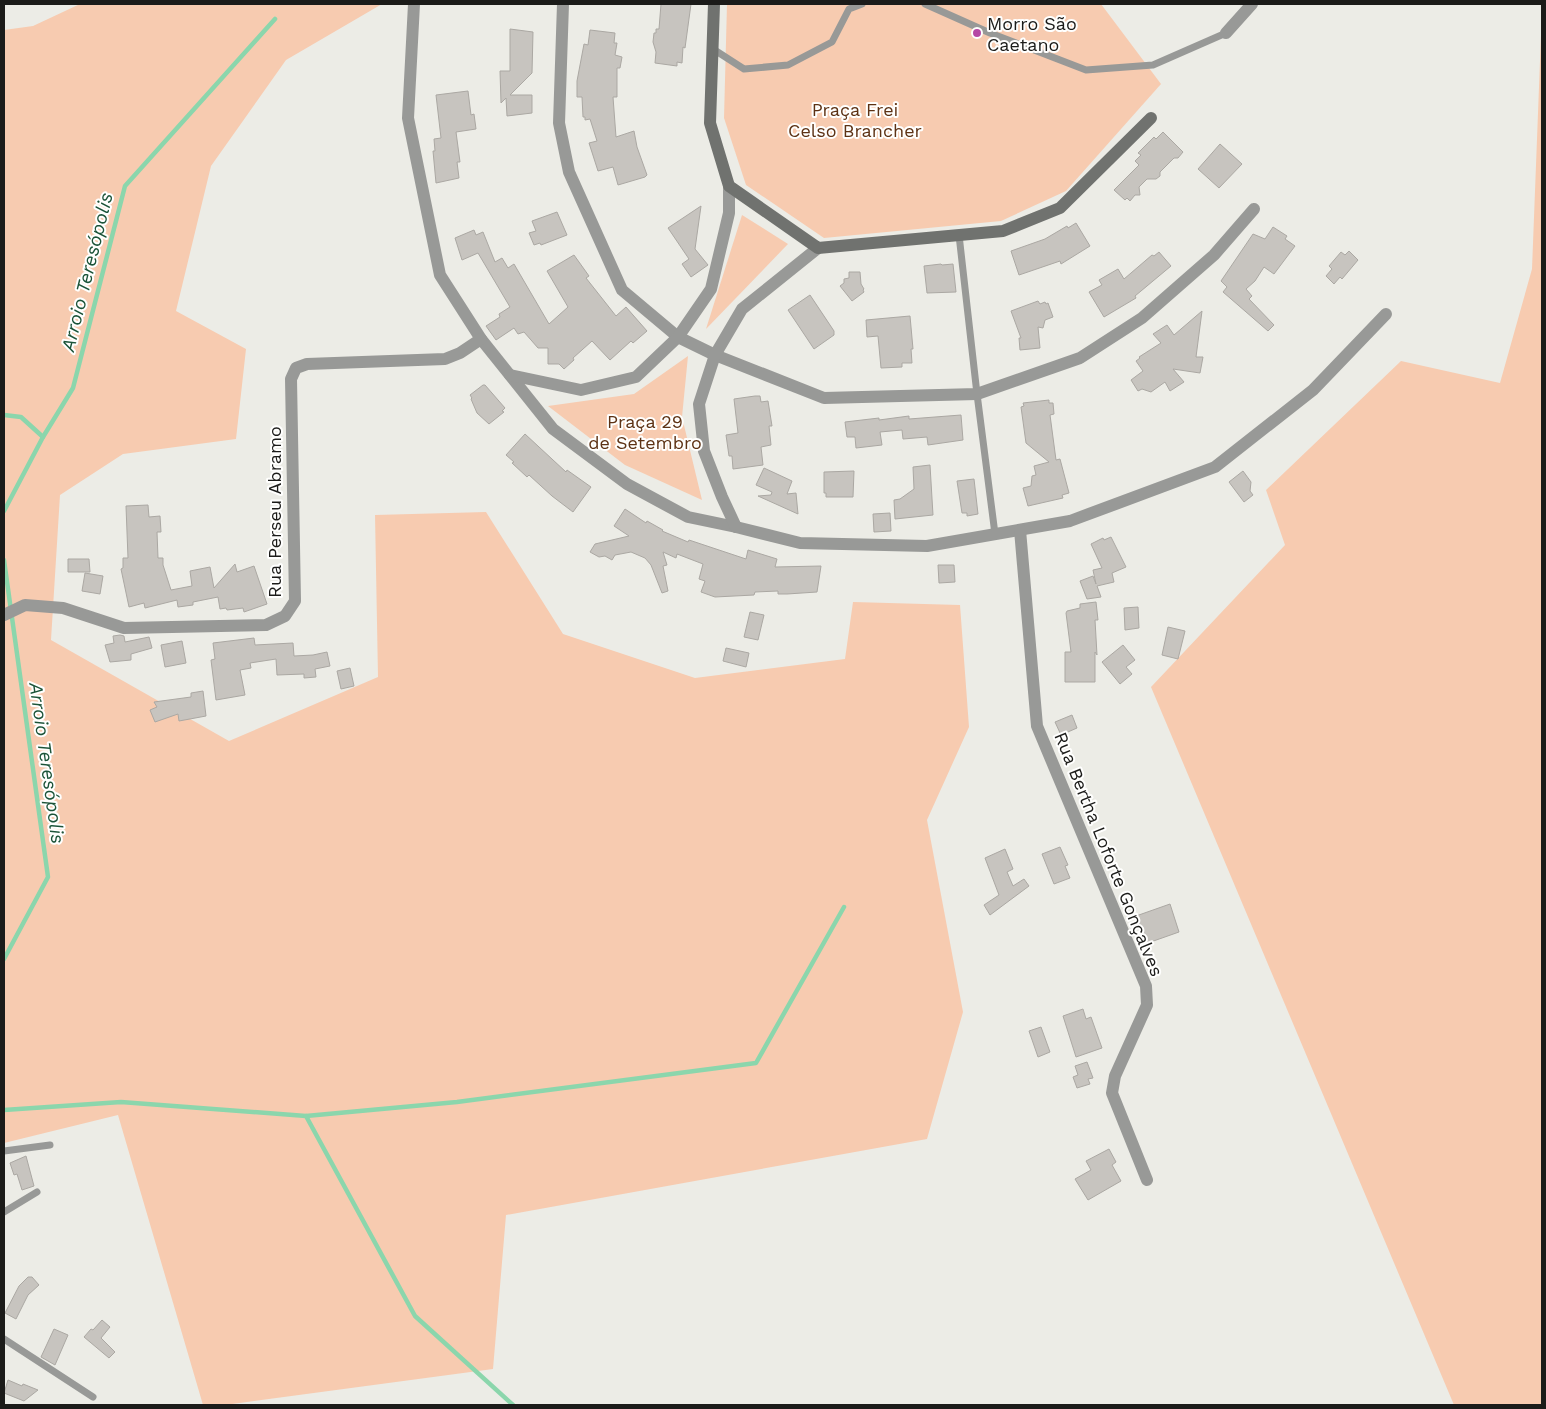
<svg xmlns="http://www.w3.org/2000/svg" width="1546" height="1409" font-family="'Work Sans',sans-serif">
	<style>
		.green { fill: #f7cbb0 }
		.lines { fill: none; stroke-linecap: round; stroke-linejoin: round }
		.stream { stroke: #8bd6ac; stroke-width: 4.5 }
		.building { fill: #c7c4bf; stroke: #aba8a3 }
		.lane { stroke: #989997; stroke-width: 7 }
		.street { stroke: #989997; stroke-width: 12 }
		.secondary { stroke: #70726f; stroke-width: 12 }
		.poi-dot { fill: #b647a5; stroke: #fffffe; stroke-width: 2 }
		.labels { text-anchor: middle; dominant-baseline: central; stroke-width: 4; stroke-linejoin: round; paint-order: stroke }
		.poi-label { font-size: 18px; fill: #1b1b19; stroke: #fffffe; text-anchor: start }
		.park-label { font-size: 18px; fill: #5d3214; stroke: #fffffe }
		.street-label { font-size: 18px; fill: #1b1b19; stroke: #fffffe }
		.water-label { font-size: 19px; font-style: italic; fill: #1c5439; stroke: #fffffe }
	</style>
	<rect width="100%" height="100%" fill="#ecece6"/>
	<!-- green -->
	<g class="green">
		<path d="M 80,4 L 382,4 L 286,60 L 211,166 L 176,311 L 246,349 L 236,439 L 123,454 L 60,495 L 51,640 L 229,741 L 378,677 L 375,515 L 486,512 L 563,634 L 695,678 L 845,659 L 853,602 L 960,605 L 969,727 L 927,820 L 963,1012 L 927,1139 L 506,1215 L 493,1369 L 225,1405 L 203,1405 L 118,1115 L 4,1143 L 4,30 L 33,26 Z"/>
		<path d="M 727,4 L 1101,4 L 1161,84 L 1066,191 L 1001,221 L 824,238 L 746,185 L 724,118 Z"/>
		<path d="M 1542,9 L 1542,1405 L 1454,1405 L 1151,687 L 1285,545 L 1266,490 L 1401,361 L 1500,383 L 1532,269 Z"/>
		<path d="M 742,215 L 788,244 L 706,329 Z"/>
		<path d="M 688,356 L 682,417 L 702,500 L 625,465 L 548,406 L 634,394 Z"/>
	</g>
	<g class="lines">
		<!-- stream -->
		<g class="stream">
			<path d="M 4,415 L 21,417 L 43,437"/>
			<path d="M 4,511 L 43,437 L 73,388 L 125,186 L 275,19"/>
			<path d="M 4,560 L 48,877 L 4,959"/>
			<path d="M 4,1110 L 121,1102 L 306,1116 L 457,1102 L 756,1063 L 844,907"/>
			<path d="M 306,1116 L 415,1316 L 513,1405"/>
		</g>
	</g>
	<!-- building -->
	<g class="building">
		<path d="M 661,4 L 691,4 L 685,48 L 683,47 L 682,63 L 677,62 L 677,66 L 655,63 L 656,52 L 653,42 L 654,33 L 656,33 L 656,29 L 659,29 Z"/>
		<path d="M 510,29 L 533,32 L 532,73 L 510,95 L 532,95 L 532,113 L 507,116 L 506,98 L 501,103 L 500,71 L 510,71 Z"/>
		<path d="M 590,30 L 615,33 L 614,43 L 617,43 L 615,55 L 622,57 L 620,68 L 617,68 L 617,97 L 613,97 L 616,137 L 634,131 L 637,147 L 647,175 L 645,177 L 618,185 L 613,167 L 598,171 L 589,143 L 597,141 L 590,119 L 585,120 L 585,117 L 583,117 L 582,97 L 577,97 L 577,81 L 584,44 L 588,45 Z"/>
		<path d="M 468,91 L 471,115 L 474,114 L 476,129 L 456,132 L 460,162 L 457,162 L 459,178 L 436,183 L 433,151 L 435,151 L 434,139 L 441,138 L 436,95 Z"/>
		<path d="M 1163,132 L 1183,152 L 1178,158 L 1174,158 L 1160,172 L 1160,176 L 1156,179 L 1147,179 L 1139,187 L 1140,195 L 1135,195 L 1130,201 L 1127,198 L 1125,200 L 1114,190 L 1139,165 L 1135,161 L 1141,155 L 1138,153 L 1154,137 L 1156,139 Z"/>
		<path d="M 1220,144 L 1242,164 L 1219,188 L 1198,169 Z"/>
		<path d="M 701,206 L 695,249 L 708,265 L 691,277 L 682,264 L 689,259 L 668,228 Z"/>
		<path d="M 557,212 L 567,235 L 541,245 L 540,243 L 534,245 L 529,233 L 536,231 L 532,221 Z"/>
		<path d="M 1076,223 L 1090,246 L 1061,264 L 1060,261 L 1019,275 L 1011,251 L 1045,239 L 1067,226 L 1068,228 Z"/>
		<path d="M 1273,227 L 1287,236 L 1285,239 L 1295,246 L 1274,274 L 1264,267 L 1255,281 L 1246,289 L 1252,296 L 1249,299 L 1274,325 L 1268,331 L 1223,292 L 1227,287 L 1221,281 L 1253,234 L 1265,239 Z"/>
		<path d="M 474,230 L 476,235 L 483,232 L 495,262 L 502,258 L 508,268 L 514,264 L 549,324 L 568,307 L 547,271 L 574,255 L 589,276 L 586,278 L 616,316 L 626,307 L 647,331 L 633,343 L 631,341 L 610,360 L 592,341 L 573,358 L 574,360 L 564,369 L 559,364 L 548,364 L 548,348 L 538,348 L 524,332 L 518,334 L 514,328 L 496,340 L 486,326 L 500,317 L 499,314 L 510,307 L 478,253 L 462,260 L 455,238 Z"/>
		<path d="M 1349,251 L 1358,260 L 1342,279 L 1340,277 L 1334,284 L 1326,276 L 1332,269 L 1329,266 L 1341,252 L 1345,255 Z"/>
		<path d="M 1159,252 L 1171,266 L 1135,296 L 1136,298 L 1104,317 L 1089,292 L 1102,285 L 1099,280 L 1118,269 L 1124,279 L 1152,255 L 1154,256 Z"/>
		<path d="M 941,264 L 942,265 L 953,264 L 956,292 L 927,293 L 924,266 Z"/>
		<path d="M 849,272 L 860,272 L 861,284 L 864,289 L 863,290 L 864,292 L 852,301 L 840,286 L 844,283 L 844,279 L 849,278 Z"/>
		<path d="M 810,295 L 834,331 L 834,335 L 814,349 L 788,310 Z"/>
		<path d="M 1038,301 L 1040,304 L 1045,302 L 1046,304 L 1048,303 L 1053,317 L 1045,320 L 1043,328 L 1038,327 L 1040,348 L 1020,350 L 1019,338 L 1021,338 L 1011,311 Z"/>
		<path d="M 1202,311 L 1196,357 L 1203,357 L 1200,373 L 1173,369 L 1184,382 L 1170,391 L 1165,382 L 1151,392 L 1142,389 L 1138,391 L 1131,380 L 1143,371 L 1136,361 L 1140,358 L 1139,357 L 1161,343 L 1153,334 L 1167,325 L 1174,335 Z"/>
		<path d="M 910,316 L 913,349 L 911,349 L 912,363 L 902,363 L 902,367 L 881,368 L 878,336 L 867,337 L 866,320 Z"/>
		<path d="M 483,385 L 485,385 L 505,408 L 502,411 L 504,412 L 489,424 L 477,413 L 471,399 L 472,398 L 470,395 Z"/>
		<path d="M 755,396 L 760,396 L 761,402 L 768,401 L 772,426 L 769,426 L 771,445 L 761,447 L 763,465 L 733,469 L 732,456 L 729,456 L 726,435 L 738,433 L 734,399 Z"/>
		<path d="M 1049,400 L 1049,403 L 1053,403 L 1054,414 L 1050,415 L 1056,460 L 1060,459 L 1069,493 L 1062,495 L 1063,498 L 1028,506 L 1023,488 L 1031,486 L 1032,476 L 1036,475 L 1034,466 L 1049,462 L 1026,443 L 1021,407 L 1024,406 L 1023,403 Z"/>
		<path d="M 961,415 L 963,440 L 928,445 L 927,437 L 903,439 L 902,430 L 880,432 L 882,445 L 856,448 L 855,437 L 847,437 L 845,422 L 879,418 L 879,420 L 909,416 L 909,419 Z"/>
		<path d="M 525,434 L 566,472 L 567,470 L 591,487 L 573,512 L 552,496 L 529,475 L 527,477 L 512,463 L 514,462 L 506,455 Z"/>
		<path d="M 930,465 L 933,515 L 895,519 L 894,500 L 900,499 L 914,489 L 913,467 Z"/>
		<path d="M 764,468 L 792,481 L 787,494 L 796,493 L 798,514 L 758,496 L 771,495 L 772,492 L 756,485 Z"/>
		<path d="M 854,471 L 853,497 L 826,497 L 826,493 L 824,493 L 824,472 Z"/>
		<path d="M 1243,471 L 1251,482 L 1250,491 L 1253,495 L 1244,502 L 1229,482 Z"/>
		<path d="M 974,479 L 978,514 L 967,516 L 967,513 L 962,513 L 957,481 Z"/>
		<path d="M 148,505 L 149,517 L 160,516 L 161,532 L 157,532 L 158,558 L 163,558 L 163,565 L 171,590 L 192,586 L 190,571 L 210,567 L 214,588 L 235,564 L 237,572 L 254,566 L 267,604 L 244,612 L 243,608 L 227,610 L 226,608 L 220,609 L 218,597 L 193,602 L 193,605 L 178,607 L 177,600 L 145,608 L 144,603 L 129,607 L 121,569 L 123,568 L 123,558 L 128,558 L 126,506 Z"/>
		<path d="M 625,509 L 646,523 L 647,521 L 663,530 L 662,531 L 688,542 L 689,540 L 746,559 L 748,550 L 777,559 L 775,567 L 821,566 L 817,592 L 787,594 L 778,594 L 778,591 L 755,592 L 754,595 L 715,597 L 701,592 L 705,581 L 699,579 L 703,564 L 677,554 L 676,558 L 663,552 L 667,565 L 663,566 L 668,591 L 662,593 L 651,565 L 645,558 L 631,552 L 615,555 L 612,560 L 605,556 L 599,557 L 590,552 L 595,544 L 629,536 L 614,526 Z"/>
		<path d="M 890,513 L 891,531 L 874,532 L 873,514 Z"/>
		<path d="M 1111,537 L 1126,567 L 1112,573 L 1114,582 L 1097,586 L 1101,597 L 1087,599 L 1080,581 L 1093,576 L 1096,584 L 1093,570 L 1102,568 L 1091,544 L 1103,538 L 1104,540 Z"/>
		<path d="M 68,559 L 89,559 L 90,572 L 68,572 Z"/>
		<path d="M 938,565 L 954,565 L 955,582 L 939,583 Z"/>
		<path d="M 85,573 L 103,576 L 100,594 L 82,591 Z"/>
		<path d="M 1096,602 L 1098,620 L 1095,620 L 1097,655 L 1095,652 L 1095,682 L 1065,682 L 1065,652 L 1071,652 L 1066,613 L 1067,611 L 1080,608 L 1080,604 Z"/>
		<path d="M 1138,607 L 1139,628 L 1125,630 L 1124,608 Z"/>
		<path d="M 750,612 L 764,615 L 758,640 L 744,637 Z"/>
		<path d="M 1168,627 L 1185,631 L 1178,659 L 1162,655 Z"/>
		<path d="M 120,635 L 124,636 L 125,642 L 149,637 L 152,648 L 131,654 L 131,660 L 110,662 L 105,645 L 114,643 L 113,636 Z"/>
		<path d="M 254,638 L 255,645 L 293,643 L 294,656 L 313,655 L 327,652 L 330,666 L 315,669 L 316,677 L 304,678 L 304,674 L 277,675 L 276,659 L 250,663 L 251,668 L 240,670 L 245,695 L 216,700 L 211,660 L 215,659 L 213,643 Z"/>
		<path d="M 182,641 L 186,663 L 165,667 L 161,645 Z"/>
		<path d="M 1123,645 L 1135,660 L 1126,667 L 1132,674 L 1120,684 L 1102,662 Z"/>
		<path d="M 726,648 L 749,653 L 746,667 L 723,661 Z"/>
		<path d="M 350,668 L 354,686 L 341,689 L 337,671 Z"/>
		<path d="M 203,691 L 206,716 L 179,721 L 178,714 L 155,722 L 150,710 L 157,707 L 154,702 L 191,697 L 191,693 Z"/>
		<path d="M 1072,715 L 1077,728 L 1061,735 L 1055,722 Z"/>
		<path d="M 1060,847 L 1068,865 L 1065,866 L 1070,878 L 1054,884 L 1042,854 Z"/>
		<path d="M 1005,849 L 1013,869 L 1007,872 L 1013,886 L 1024,879 L 1029,886 L 990,915 L 984,905 L 999,895 L 985,858 Z"/>
		<path d="M 1170,904 L 1179,932 L 1145,944 L 1136,916 Z"/>
		<path d="M 1083,1009 L 1086,1019 L 1091,1017 L 1102,1048 L 1076,1057 L 1063,1016 Z"/>
		<path d="M 1041,1027 L 1050,1052 L 1038,1057 L 1029,1031 Z"/>
		<path d="M 1087,1062 L 1093,1078 L 1088,1079 L 1090,1084 L 1077,1088 L 1073,1077 L 1078,1075 L 1075,1066 Z"/>
		<path d="M 1109,1149 L 1116,1162 L 1112,1165 L 1121,1181 L 1088,1200 L 1075,1179 L 1091,1170 L 1086,1161 Z"/>
		<path d="M 26,1156 L 34,1186 L 22,1190 L 17,1174 L 14,1175 L 10,1163 Z"/>
		<path d="M 28,1277 L 32,1277 L 39,1285 L 28,1295 L 16,1319 L 5,1313 L 19,1286 Z"/>
		<path d="M 102,1320 L 110,1327 L 101,1338 L 115,1352 L 109,1358 L 84,1337 L 91,1329 L 93,1330 Z"/>
		<path d="M 54,1329 L 68,1335 L 55,1365 L 41,1357 Z"/>
		<path d="M 8,1380 L 22,1386 L 23,1384 L 38,1390 L 24,1401 L 4,1393 Z"/>
	</g>
	<g class="lines">
		<!-- lane -->
		<g class="lane">
			<path d="M 925,4 L 990,33 L 1086,70 L 1153,65 L 1226,33"/>
			<path d="M 713,49 L 744,69 L 788,65 L 832,42 L 849,9 L 862,4"/>
			<path d="M 959,235 L 977,394 L 995,534"/>
			<path d="M 4,1151 L 50,1145"/>
			<path d="M 4,1212 L 37,1192"/>
			<path d="M 4,1339 L 93,1397"/>
		</g>
		<!-- street -->
		<g class="street">
			<path d="M 414,4 L 408,118 L 440,275 L 481,339 L 553,429 L 627,484 L 688,517 L 736,527 L 800,543 L 927,546 L 1070,521 L 1215,467 L 1313,390 L 1386,314"/>
			<path d="M 563,4 L 559,123 L 569,172 L 622,290 L 678,337 L 715,355 L 824,398 L 977,394 L 1080,358 L 1142,318 L 1214,255 L 1254,209"/>
			<path d="M 1226,33 L 1252,4"/>
			<path d="M 510,375 L 581,390 L 636,377 L 678,337 L 711,289 L 729,213 L 729,186"/>
			<path d="M 736,527 L 722,497 L 704,451 L 699,404 L 715,355 L 742,309 L 818,248"/>
			<path d="M 1020,530 L 1037,726 L 1146,986 L 1147,1005 L 1115,1076 L 1112,1093 L 1147,1180"/>
			<path d="M 4,615 L 25,605 L 63,608 L 124,628 L 266,625 L 285,616 L 295,601 L 291,379 L 296,368 L 307,364 L 445,359 L 460,353 L 481,339"/>
		</g>
		<!-- secondary -->
		<path class="secondary" d="M 714,4 L 710,123 L 729,186 L 818,248 L 1003,231 L 1060,208 L 1151,118"/>
	</g>
	<!-- markers -->
	<circle class="poi-dot" cx="977" cy="33" r="5"/>
	<g class="labels">
		<!-- poi labels -->
		<g class="poi-label">
			<text x="987" y="23">Morro São<tspan x="987" dy="21">Caetano</tspan></text>
		</g>
		<!-- park labels -->
		<g class="park-label">
			<text x="855" y="109">Praça Frei<tspan x="855" dy="21">Celso Brancher</tspan></text>
			<text x="645" y="421">Praça 29<tspan x="645" dy="21">de Setembro</tspan></text>
		</g>
		<!-- street labels -->
		<g class="street-label">
			<text transform="translate(274 512) rotate(-90)">Rua Perseu Abramo</text>
			<text transform="translate(1109 854) rotate(68)">Rua Bertha Loforte Gonçalves</text>
		</g>
		<!-- water labels -->
		<g class="water-label">
			<text transform="translate(87 272) rotate(-76)">Arroio Teresópolis</text>
			<text transform="translate(47 763) rotate(82)">Arroio Teresópolis</text>
		</g>
	</g>
	<!-- border -->
	<rect width="1546" height="1409" fill="none" stroke="#1b1b19" stroke-width="10"/>
</svg>
